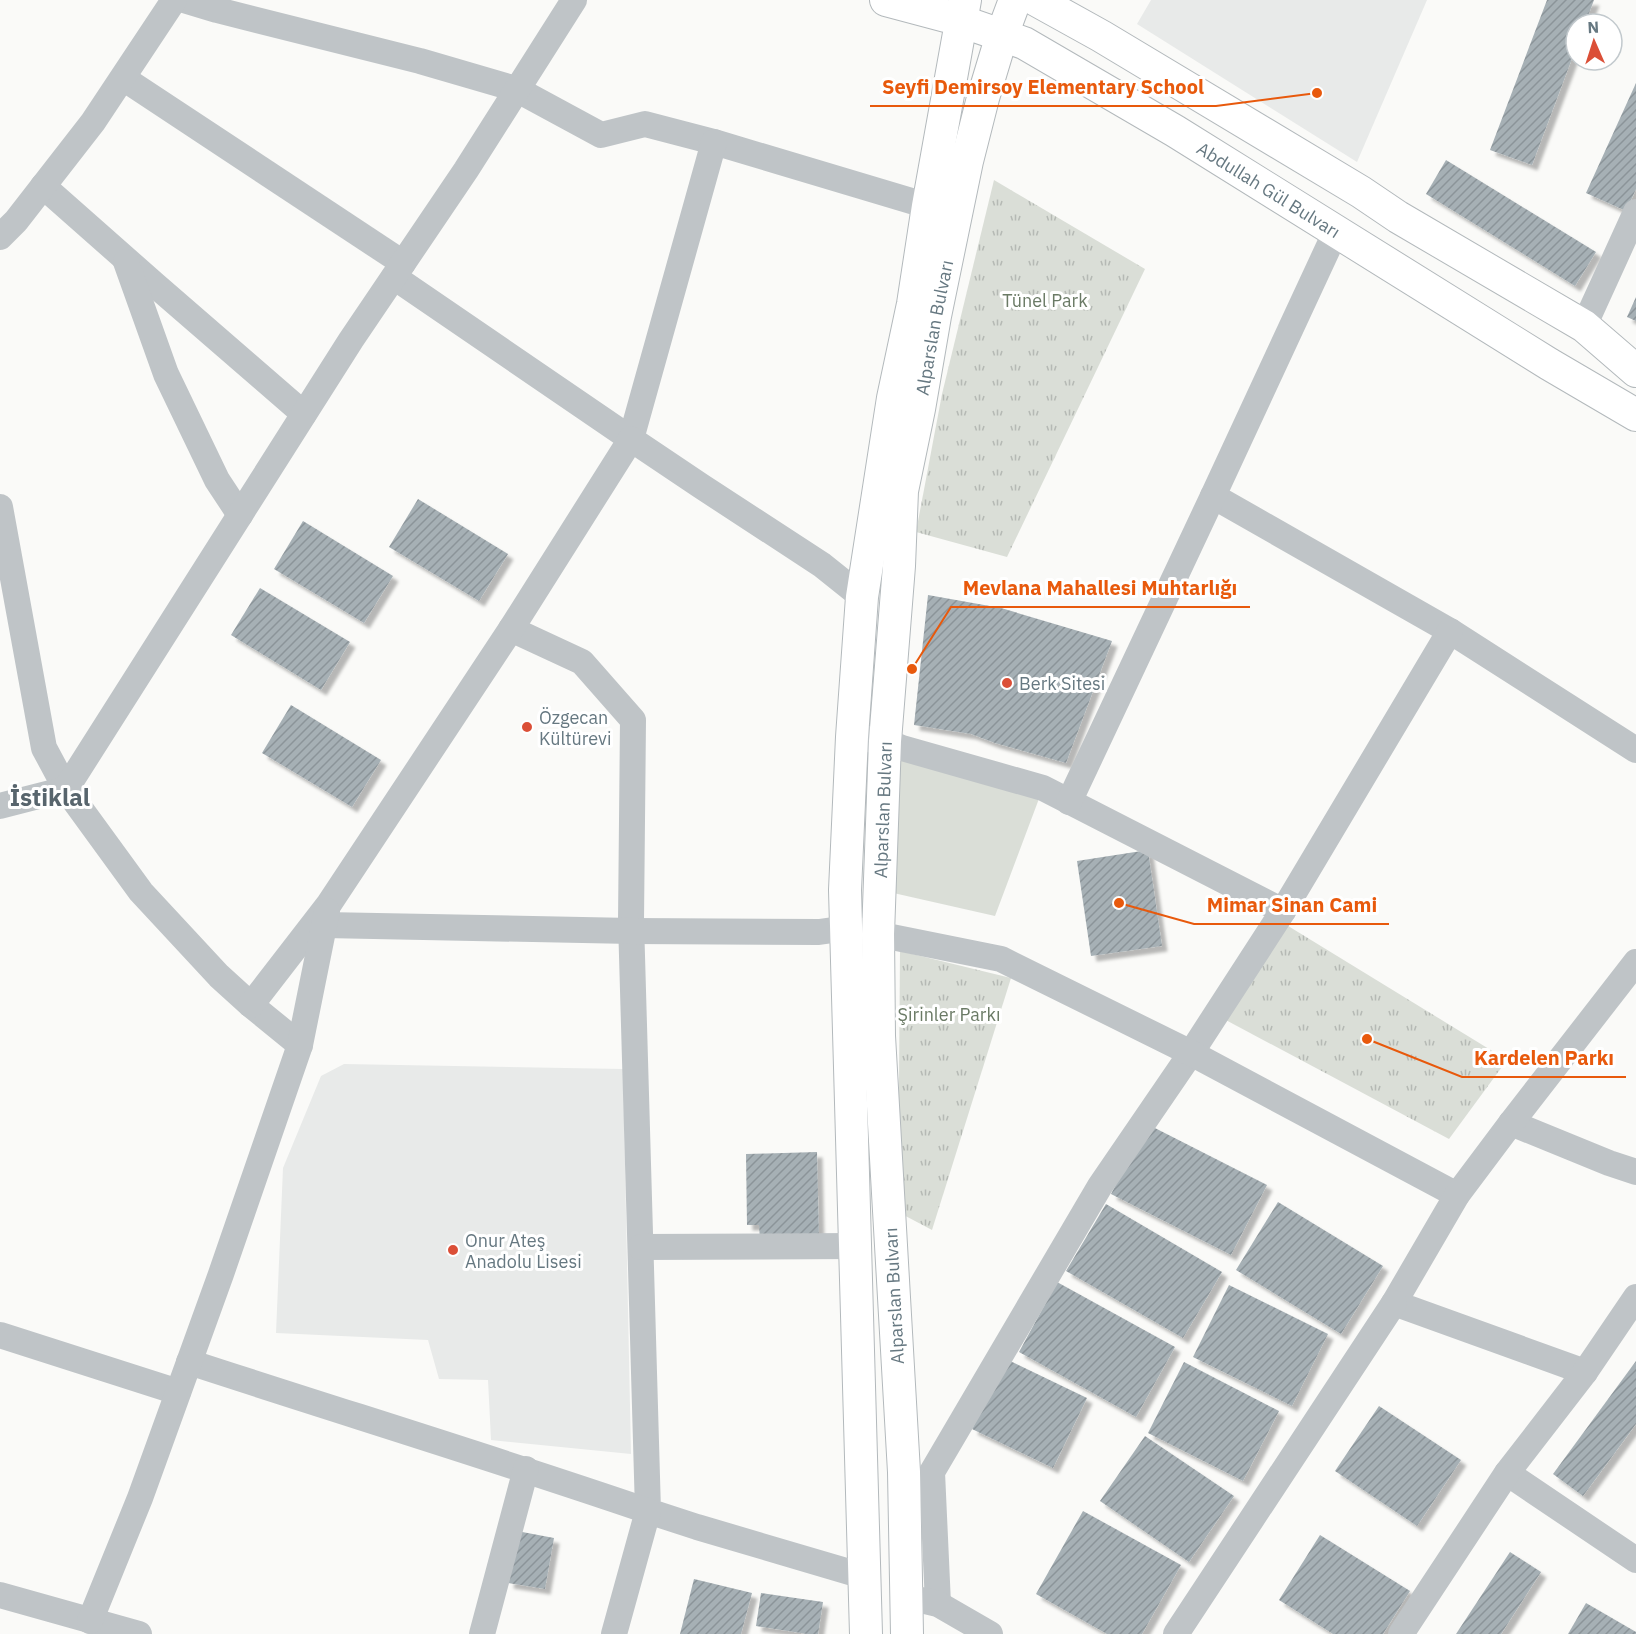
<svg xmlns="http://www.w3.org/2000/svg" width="1636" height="1634" font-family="'IBM Plex Sans',sans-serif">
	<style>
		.built { fill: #e8eae9 }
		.park { fill: url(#park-tufts) }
		.garden { fill: #daded7 }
		.building { fill: url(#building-hatch); filter: url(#shadow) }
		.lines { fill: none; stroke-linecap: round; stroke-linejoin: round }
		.major-casing { stroke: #b3b9bc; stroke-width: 34 }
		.minor { stroke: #bfc4c7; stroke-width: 26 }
		.major { stroke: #fff; stroke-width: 32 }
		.poi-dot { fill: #db4f37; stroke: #fff; stroke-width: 2 }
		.labels { text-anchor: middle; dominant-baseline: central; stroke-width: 6; stroke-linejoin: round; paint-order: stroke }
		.street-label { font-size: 18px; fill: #667881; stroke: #fff }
		.park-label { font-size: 18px; fill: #6a7a65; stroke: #fff }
		.poi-label { font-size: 18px; fill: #667881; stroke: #fff; text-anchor: start }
		.district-label { font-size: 24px; font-weight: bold; fill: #58656d; stroke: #fff }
		.leader { fill: none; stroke: #e8590c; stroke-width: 2 }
		.callout-dot { fill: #e8590c; stroke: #fff; stroke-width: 2 }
		.callout-label { font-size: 20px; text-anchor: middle; font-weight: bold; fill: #e8590c; stroke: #fff; stroke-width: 6; stroke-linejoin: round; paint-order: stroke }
	</style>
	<defs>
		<pattern id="park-tufts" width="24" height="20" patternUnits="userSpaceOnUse" patternTransform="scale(1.5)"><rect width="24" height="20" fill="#daded7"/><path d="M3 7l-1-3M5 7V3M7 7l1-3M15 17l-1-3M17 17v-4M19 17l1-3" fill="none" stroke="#b5b9b4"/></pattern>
		<pattern id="building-hatch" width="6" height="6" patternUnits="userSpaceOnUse" patternTransform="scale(1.5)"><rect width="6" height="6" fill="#a6b0b5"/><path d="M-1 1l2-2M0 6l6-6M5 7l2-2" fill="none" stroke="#8b9499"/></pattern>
		<filter id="shadow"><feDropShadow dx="5.5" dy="5.5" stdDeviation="1.5" flood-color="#0004"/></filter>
	</defs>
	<rect width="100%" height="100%" fill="#fafaf8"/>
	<!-- built -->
	<g class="built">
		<path d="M 1151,0 L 1427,0 L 1357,162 L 1137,24 Z"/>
		<path d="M 344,1064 L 623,1069 L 631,1454 L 491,1440 L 488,1380 L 439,1379 L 428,1340 L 276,1333 L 283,1168 L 321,1076 Z"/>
	</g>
	<!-- park -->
	<g class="park">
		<path d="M 994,180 L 1145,269 L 1007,557 L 916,532 L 942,394 Z"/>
		<path d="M 1280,921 L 1507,1060 L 1449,1139 L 1222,1018 Z"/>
		<path d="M 900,951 L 1011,978 L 932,1230 L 898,1212 Z"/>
	</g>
	<!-- garden -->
	<path class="garden" d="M 902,748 L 1043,788 L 995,916 L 889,892 Z"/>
	<!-- building -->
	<g class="building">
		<path d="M 1547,0 L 1594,0 L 1585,24 L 1576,24 L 1576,48 L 1532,165 L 1490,150 Z"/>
		<path d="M 1636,83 L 1636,189 L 1626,211 L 1586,193 Z"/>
		<path d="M 1446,160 L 1596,252 L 1575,286 L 1426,194 Z"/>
		<path d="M 1636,297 L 1636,321 L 1627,317 Z"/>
		<path d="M 418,499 L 508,554 L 479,601 L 389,547 Z"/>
		<path d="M 303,521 L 393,576 L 364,623 L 274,569 Z"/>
		<path d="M 260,588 L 350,642 L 321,690 L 231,635 Z"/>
		<path d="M 928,595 L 1001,608 L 1112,641 L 1066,763 L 995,743 L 971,734 L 914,725 Z"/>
		<path d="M 291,705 L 381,760 L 352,807 L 262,753 Z"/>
		<path d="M 1148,850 L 1162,946 L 1091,956 L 1077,861 Z"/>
		<path d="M 1147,1124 L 1267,1185 L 1231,1255 L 1111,1194 Z"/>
		<path d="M 817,1152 L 819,1239 L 760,1241 L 759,1225 L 747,1225 L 746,1154 Z"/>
		<path d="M 1278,1202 L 1383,1266 L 1341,1334 L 1236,1270 Z"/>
		<path d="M 1106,1204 L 1222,1272 L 1183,1338 L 1066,1271 Z"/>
		<path d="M 1057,1282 L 1175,1347 L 1136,1417 L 1019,1352 Z"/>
		<path d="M 1229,1285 L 1328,1334 L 1292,1406 L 1193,1357 Z"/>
		<path d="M 1006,1359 L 1087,1398 L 1053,1468 L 972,1429 Z"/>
		<path d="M 1636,1361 L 1636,1424 L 1583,1496 L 1553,1474 Z"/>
		<path d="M 1184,1362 L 1279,1411 L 1243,1481 L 1148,1433 Z"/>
		<path d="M 1379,1406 L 1461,1460 L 1417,1526 L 1335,1471 Z"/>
		<path d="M 1145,1436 L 1234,1496 L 1189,1562 L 1100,1501 Z"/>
		<path d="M 1083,1511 L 1181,1565 L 1142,1634 L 1107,1634 L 1036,1594 Z"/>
		<path d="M 517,1531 L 554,1538 L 545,1589 L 508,1583 Z"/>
		<path d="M 1320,1535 L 1410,1591 L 1383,1634 L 1333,1634 L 1279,1600 Z"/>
		<path d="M 1510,1552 L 1541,1572 L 1501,1634 L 1456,1634 Z"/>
		<path d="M 694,1579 L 752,1593 L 741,1634 L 680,1634 Z"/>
		<path d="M 761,1593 L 823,1602 L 818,1634 L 807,1634 L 756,1626 Z"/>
		<path d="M 1586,1603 L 1636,1632 L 1636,1634 L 1568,1634 Z"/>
	</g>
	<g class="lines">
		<defs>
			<g id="major">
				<path id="s1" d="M 886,0 L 946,16 L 1024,43 L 1175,131 L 1549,364 L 1636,415"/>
				<path d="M 1036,0 L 1101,36 L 1361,192 L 1398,217 L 1584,326 L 1636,371"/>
				<path d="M 866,1634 L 845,890 L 852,737 L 862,597 L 893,398 L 913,304 L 928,206 L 965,0"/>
				<path id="s2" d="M 907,1634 L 904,1472 L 879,1036 L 878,934 L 885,741 L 899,566 L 902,491 L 919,409 L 935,316 L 967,161 L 983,98 L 1002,35 L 1015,0"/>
			</g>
		</defs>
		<!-- major casing -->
		<use href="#major" class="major-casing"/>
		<!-- minor -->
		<g class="minor">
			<path d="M 184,0 L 217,10 L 420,61 L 516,89 L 601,135 L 645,124 L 714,142 L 928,206"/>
			<path d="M 123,78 L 403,263"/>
			<path d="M 43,186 L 154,284 L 304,414"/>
			<path d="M 0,237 L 16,221 L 93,122 L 174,0"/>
			<path d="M 126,262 L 166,374 L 217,480 L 240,515"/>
			<path d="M 394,277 L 631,439 L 714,142"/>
			<path d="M 1584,326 L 1636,212"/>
			<path d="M 1213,496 L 1450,631 L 1636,750"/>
			<path d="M 0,507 L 44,748 L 66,789 L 141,892 L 219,976 L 251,1005 L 300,1045"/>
			<path d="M 511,629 L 582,662 L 633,720 L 631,921 L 648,1511 L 697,1527 L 863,1576"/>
			<path d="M 867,739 L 885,741 L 902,748 L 1043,788 L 1283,911 L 1191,1053 L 1100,1186 L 932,1472 L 938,1604"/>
			<path d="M 1069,802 L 1213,496 L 1336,231"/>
			<path d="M 0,806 L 66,789 L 351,340 L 466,170 L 574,0"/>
			<path d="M 1283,911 L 1450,631"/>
			<path d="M 324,925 L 632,931 L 819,932 L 847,928 L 1001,959 L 1191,1053 L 1457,1195"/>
			<path d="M 251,1005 L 329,904 L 511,629 L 631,439 L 701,486 L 822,565 L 862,597"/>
			<path d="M 1511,1123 L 1609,1163 L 1636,1172"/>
			<path d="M 641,1247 L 854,1246"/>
			<path d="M 0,1335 L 178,1392"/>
			<path d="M 189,1362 C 342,1412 496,1459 648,1511 L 614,1634"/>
			<path d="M 1585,1372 L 1394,1303 L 1457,1195 L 1511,1123 L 1636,962"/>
			<path d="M 1507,1473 L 1636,1560"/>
			<path d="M 0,1595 L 139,1634"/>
			<path d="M 921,1600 L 938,1604 L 990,1634"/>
			<path d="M 90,1621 L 140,1498 L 221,1274 L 300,1045 L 327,911"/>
			<path d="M 482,1634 L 526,1469"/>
			<path d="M 1176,1634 L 1394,1303"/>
			<path d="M 1401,1634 L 1507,1473 L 1585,1372 L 1636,1297"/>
		</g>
		<!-- major -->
		<use href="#major" class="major"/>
	</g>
	<!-- markers -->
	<g class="poi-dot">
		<circle cx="1007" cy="683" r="6"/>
		<circle cx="527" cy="727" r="6"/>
		<circle cx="453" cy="1250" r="6"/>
	</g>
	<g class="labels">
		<!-- street labels -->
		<g class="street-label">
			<text stroke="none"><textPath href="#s1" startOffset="430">Abdullah Gül Bulvarı</textPath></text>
			<text stroke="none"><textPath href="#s2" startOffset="1311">Alparslan Bulvarı</textPath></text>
			<text stroke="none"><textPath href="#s2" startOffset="825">Alparslan Bulvarı</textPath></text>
			<text transform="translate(894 1296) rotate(-93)">Alparslan Bulvarı</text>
		</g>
		<!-- park labels -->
		<g class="park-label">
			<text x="1045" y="300">Tünel Park</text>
			<text x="949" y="1014">Şirinler Parkı</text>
		</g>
		<!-- poi labels -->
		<g class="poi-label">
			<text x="1019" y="683">Berk Sitesi</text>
			<text x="539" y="717">Özgecan<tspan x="539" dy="21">Kültürevi</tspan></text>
			<text x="465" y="1240">Onur Ateş<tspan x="465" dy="21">Anadolu Lisesi</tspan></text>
		</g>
		<!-- district labels -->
		<g class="district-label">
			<text x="50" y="797">İstiklal</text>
		</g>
	</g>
	<!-- callouts -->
	<path class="leader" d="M1317 93L1216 106H870M912 669L951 607H1250M1119 903L1194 924H1389M1367 1039L1462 1077H1626"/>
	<g class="callout-dot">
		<circle cx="1317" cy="93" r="6"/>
		<circle cx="912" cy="669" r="6"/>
		<circle cx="1119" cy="903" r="6"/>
		<circle cx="1367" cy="1039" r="6"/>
	</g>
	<g class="callout-label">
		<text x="1043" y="94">Seyfi Demirsoy Elementary School</text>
		<text x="1100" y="595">Mevlana Mahallesi Muhtarlığı</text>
		<text x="1292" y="912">Mimar Sinan Cami</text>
		<text x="1544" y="1065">Kardelen Parkı</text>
	</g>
	<!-- north arrow -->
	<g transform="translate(1594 42) rotate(357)"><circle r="28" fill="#ffffff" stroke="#c2c9cd" stroke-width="1.5"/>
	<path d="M0-4.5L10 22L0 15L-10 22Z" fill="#db4f37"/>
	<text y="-9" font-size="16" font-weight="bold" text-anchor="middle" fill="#667881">N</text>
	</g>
</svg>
